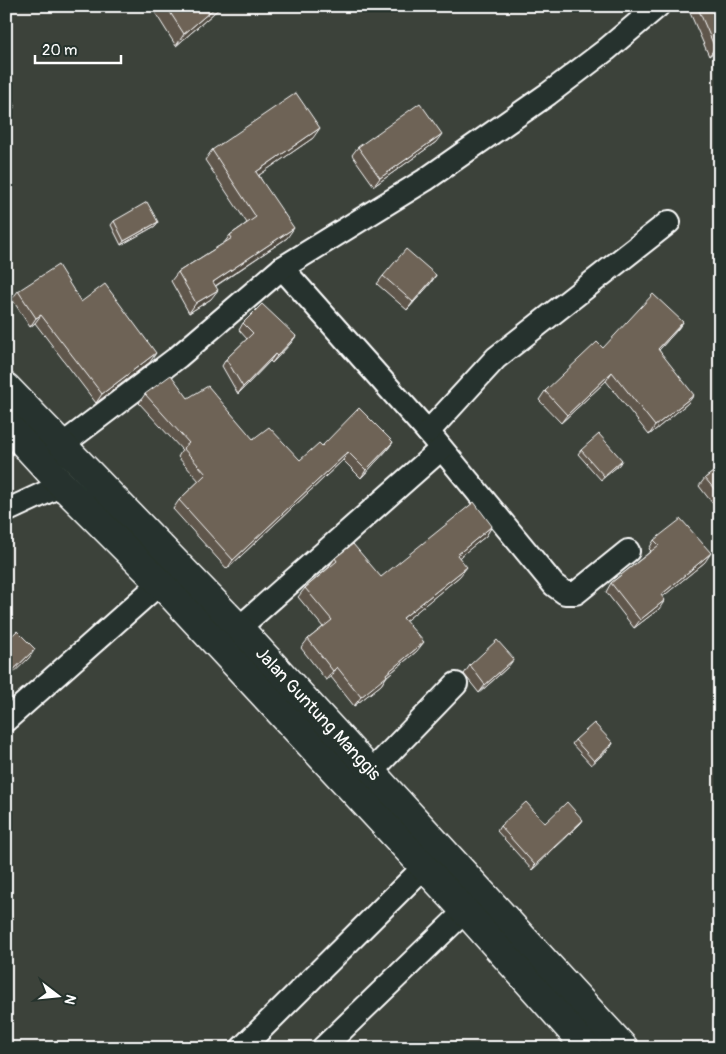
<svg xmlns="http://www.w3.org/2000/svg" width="726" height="1054" font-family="Pangolin,sans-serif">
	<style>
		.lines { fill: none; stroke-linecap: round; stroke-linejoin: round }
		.street-casing { stroke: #fff; stroke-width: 26 }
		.secondary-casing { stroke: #fff; stroke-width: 31 }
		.street { stroke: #26332d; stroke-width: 22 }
		.secondary { stroke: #26332d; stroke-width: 28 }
		.wall { fill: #5f564b; stroke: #fff }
		.shaded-wall { fill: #4d463d; stroke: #fff }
		.building { fill: #6e6457; stroke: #fff }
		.labels { text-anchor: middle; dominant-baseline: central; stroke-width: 5; stroke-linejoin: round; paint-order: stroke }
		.street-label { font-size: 18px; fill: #fff; stroke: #26332d }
	</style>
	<rect width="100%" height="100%" fill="#3c423a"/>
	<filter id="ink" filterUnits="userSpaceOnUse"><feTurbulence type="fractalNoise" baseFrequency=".02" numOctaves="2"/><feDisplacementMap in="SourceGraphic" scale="10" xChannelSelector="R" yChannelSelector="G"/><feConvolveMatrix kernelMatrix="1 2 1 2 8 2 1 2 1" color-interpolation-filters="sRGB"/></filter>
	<g filter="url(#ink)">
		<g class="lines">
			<defs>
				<g id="street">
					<path d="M 282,268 L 428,432 L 554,585 L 565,593 L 576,593 L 628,551"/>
					<path d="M 428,432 L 496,358 L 669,222"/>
					<path d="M 62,445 L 178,357 L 282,268 L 425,180 L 548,94 L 606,50 L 658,6"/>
					<path d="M 6,511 L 62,485"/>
					<path d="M 239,628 L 441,449"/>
					<path d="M 6,720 L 160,583"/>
					<path d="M 371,772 L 456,684"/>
					<path d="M 242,1048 L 423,868"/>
					<path d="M 323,1048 L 465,911"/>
				</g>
				<g id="secondary">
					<path d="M 6,387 L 239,628 L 624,1048"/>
					<path d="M 6,424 L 62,485 L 160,583 L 465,911 L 587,1048"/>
				</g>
			</defs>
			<!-- street casing -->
			<use href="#street" class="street-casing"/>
			<!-- secondary casing -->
			<use href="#secondary" class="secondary-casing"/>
			<!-- street -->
			<use href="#street" class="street"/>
			<!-- secondary -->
			<use href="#secondary" class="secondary"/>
		</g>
		<!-- wall -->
		<g class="wall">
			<path d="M 151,6 L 222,6 L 176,46 Z"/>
			<path d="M 687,6 L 720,6 L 720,47 L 709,56 Z"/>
			<path d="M 313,138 L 259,175 L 287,238 L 216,286 L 211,299 L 189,313 L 171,281 L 178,272 L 224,243 L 230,235 L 247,223 L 205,160 L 212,150 Z"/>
			<path d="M 436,142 L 374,186 L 352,155 L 358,147 Z"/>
			<path d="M 114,221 L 158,222 L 155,226 L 121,245 L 111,225 Z"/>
			<path d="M 436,275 L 430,284 L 407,310 L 377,284 L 383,276 Z"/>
			<path d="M 18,291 L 81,302 L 150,362 L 96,403 L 35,323 L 30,327 L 12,299 Z"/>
			<path d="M 683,322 L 677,330 L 659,350 L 688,403 L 649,435 L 606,381 L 561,423 L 539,400 L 545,391 L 603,348 Z"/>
			<path d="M 243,323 L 296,336 L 291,343 L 272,363 L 270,361 L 238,394 L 222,366 L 226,359 L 247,339 L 239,330 Z"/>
			<path d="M 145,394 L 188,398 L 253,439 L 300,460 L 322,446 L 393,442 L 387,450 L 361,478 L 343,460 L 227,569 L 173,509 L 179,500 L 199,481 L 178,457 L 182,450 L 139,403 Z"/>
			<path d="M 581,450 L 619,465 L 601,480 L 578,454 Z"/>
			<path d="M 720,467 L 720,513 L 699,486 L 705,478 Z"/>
			<path d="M 492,526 L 486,536 L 459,557 L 460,576 L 405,621 L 417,651 L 387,676 L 381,685 L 354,706 L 331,677 L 326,680 L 301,648 L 308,639 L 323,627 L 298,597 L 305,588 L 328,568 L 335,558 L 381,577 Z"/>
			<path d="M 654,540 L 705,562 L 662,597 L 659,609 L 634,628 L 606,592 L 611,583 L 651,551 L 649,549 Z"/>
			<path d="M 470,665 L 508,667 L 479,693 L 464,674 Z"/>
			<path d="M 575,740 L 613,743 L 610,748 L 591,765 L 572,744 Z"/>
			<path d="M 583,820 L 580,824 L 532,870 L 497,831 L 500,826 Z"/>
		</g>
		<!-- shaded-wall -->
		<g class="shaded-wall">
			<path d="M 217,6 L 222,6 L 176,46 L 184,34 Z"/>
			<path d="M 720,43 L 720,47 L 709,56 L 715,48 Z"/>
			<path d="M 15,106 L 9,115 L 6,117 L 6,112 Z"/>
			<path d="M 320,128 L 313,138 L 249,182 L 256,172 Z"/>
			<path d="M 442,134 L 436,142 L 374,186 L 380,178 Z"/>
			<path d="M 158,222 L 155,226 L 121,245 L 124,241 Z"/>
			<path d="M 294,228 L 287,238 L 206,292 L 213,282 Z"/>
			<path d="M 436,275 L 430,284 L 407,310 L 413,302 Z"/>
			<path d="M 218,290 L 211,299 L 189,313 L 196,303 Z"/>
			<path d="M 41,315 L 35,323 L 30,327 L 36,318 Z"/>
			<path d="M 683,322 L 677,330 L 652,358 L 658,349 Z"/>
			<path d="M 296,336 L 291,343 L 272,363 L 277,356 Z"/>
			<path d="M 156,353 L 150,362 L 96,403 L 102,394 Z"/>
			<path d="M 275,354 L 270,361 L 238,394 L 243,387 Z"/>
			<path d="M 612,372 L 606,381 L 561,423 L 567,415 Z"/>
			<path d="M 694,395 L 688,403 L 649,435 L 655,426 Z"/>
			<path d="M 393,442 L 387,450 L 361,478 L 366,470 Z"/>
			<path d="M 348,452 L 343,460 L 227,569 L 233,560 Z"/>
			<path d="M 622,460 L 619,465 L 601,480 L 604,476 Z"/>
			<path d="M 492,526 L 486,536 L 451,564 L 457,555 Z"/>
			<path d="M 711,553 L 705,562 L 655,603 L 661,595 Z"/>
			<path d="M 467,567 L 460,576 L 397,628 L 403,618 Z"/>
			<path d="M 665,600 L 659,609 L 634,628 L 640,620 Z"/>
			<path d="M 424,642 L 417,651 L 387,676 L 381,685 L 354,706 L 361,697 L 386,674 Z"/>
			<path d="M 35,649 L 29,658 L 6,680 L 6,677 Z"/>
			<path d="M 514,659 L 508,667 L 479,693 L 485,685 Z"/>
			<path d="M 337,667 L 331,677 L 326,680 L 333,671 Z"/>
			<path d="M 613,743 L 610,748 L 591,765 L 594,761 Z"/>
			<path d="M 583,820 L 580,824 L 532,870 L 535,865 Z"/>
		</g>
		<!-- building -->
		<g class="building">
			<path d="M 166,6 L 217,6 L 184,34 Z"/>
			<path d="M 697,6 L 720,6 L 720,43 L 715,48 Z"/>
			<path d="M 6,92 L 15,106 L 6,112 Z"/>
			<path d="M 296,93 L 320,128 L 256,172 L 294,228 L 213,282 L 218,290 L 196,303 L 178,272 L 232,238 L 230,235 L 256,217 L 212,150 Z"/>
			<path d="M 420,103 L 442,134 L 380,178 L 358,147 Z"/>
			<path d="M 147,202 L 158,222 L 124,241 L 114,221 Z"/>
			<path d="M 406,249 L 436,275 L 413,302 L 383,276 Z"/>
			<path d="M 58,265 L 81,302 L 105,284 L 156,353 L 102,394 L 41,315 L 36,318 L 18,291 Z"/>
			<path d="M 653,294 L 683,322 L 658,349 L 694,395 L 655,426 L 612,372 L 567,415 L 545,391 L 597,342 L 603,348 Z"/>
			<path d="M 262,304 L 296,336 L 277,356 L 275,354 L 243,387 L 226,359 L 253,333 L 243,323 Z"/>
			<path d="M 171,375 L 188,398 L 208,386 L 253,439 L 269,427 L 300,460 L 319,443 L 322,446 L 359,408 L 393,442 L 366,470 L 348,452 L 233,560 L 179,500 L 206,474 L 183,448 L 189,443 L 145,394 Z"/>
			<path d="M 599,434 L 622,460 L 604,476 L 581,450 Z"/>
			<path d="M 720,467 L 720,496 L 705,478 Z"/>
			<path d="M 474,502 L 492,526 L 457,555 L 467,567 L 403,618 L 424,642 L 386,674 L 387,676 L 361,697 L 337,667 L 333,671 L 308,639 L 332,620 L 305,588 L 337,561 L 335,558 L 353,544 L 381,577 Z"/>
			<path d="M 681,519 L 711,553 L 661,595 L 665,600 L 640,620 L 611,583 L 659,545 L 654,540 Z"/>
			<path d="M 17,631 L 35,649 L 6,677 L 6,641 Z"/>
			<path d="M 497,640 L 514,659 L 485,685 L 470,665 Z"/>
			<path d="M 594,723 L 613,743 L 594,761 L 575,740 Z"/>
			<path d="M 526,802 L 545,823 L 567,802 L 583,820 L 535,865 L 500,826 Z"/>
		</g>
	</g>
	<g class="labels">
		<!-- street labels -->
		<g class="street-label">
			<text transform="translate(318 714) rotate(47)">Jalan Guntung Manggis</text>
		</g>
	</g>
	<!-- margin -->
	<rect width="726" height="1054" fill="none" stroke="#26332d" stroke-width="25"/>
	<rect x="12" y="12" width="701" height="1029" fill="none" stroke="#fff" stroke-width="2" filter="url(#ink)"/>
	<!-- north arrow -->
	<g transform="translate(58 996) rotate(106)" stroke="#26332d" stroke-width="4" paint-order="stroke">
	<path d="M0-4L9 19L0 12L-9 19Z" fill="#ffffff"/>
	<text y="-8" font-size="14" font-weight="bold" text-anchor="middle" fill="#ffffff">N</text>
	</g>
	<!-- scale -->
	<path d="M35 55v8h86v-8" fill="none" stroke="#ffffff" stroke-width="2.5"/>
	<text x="42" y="55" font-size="15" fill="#ffffff" stroke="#26332d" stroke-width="4" paint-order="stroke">20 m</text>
</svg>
